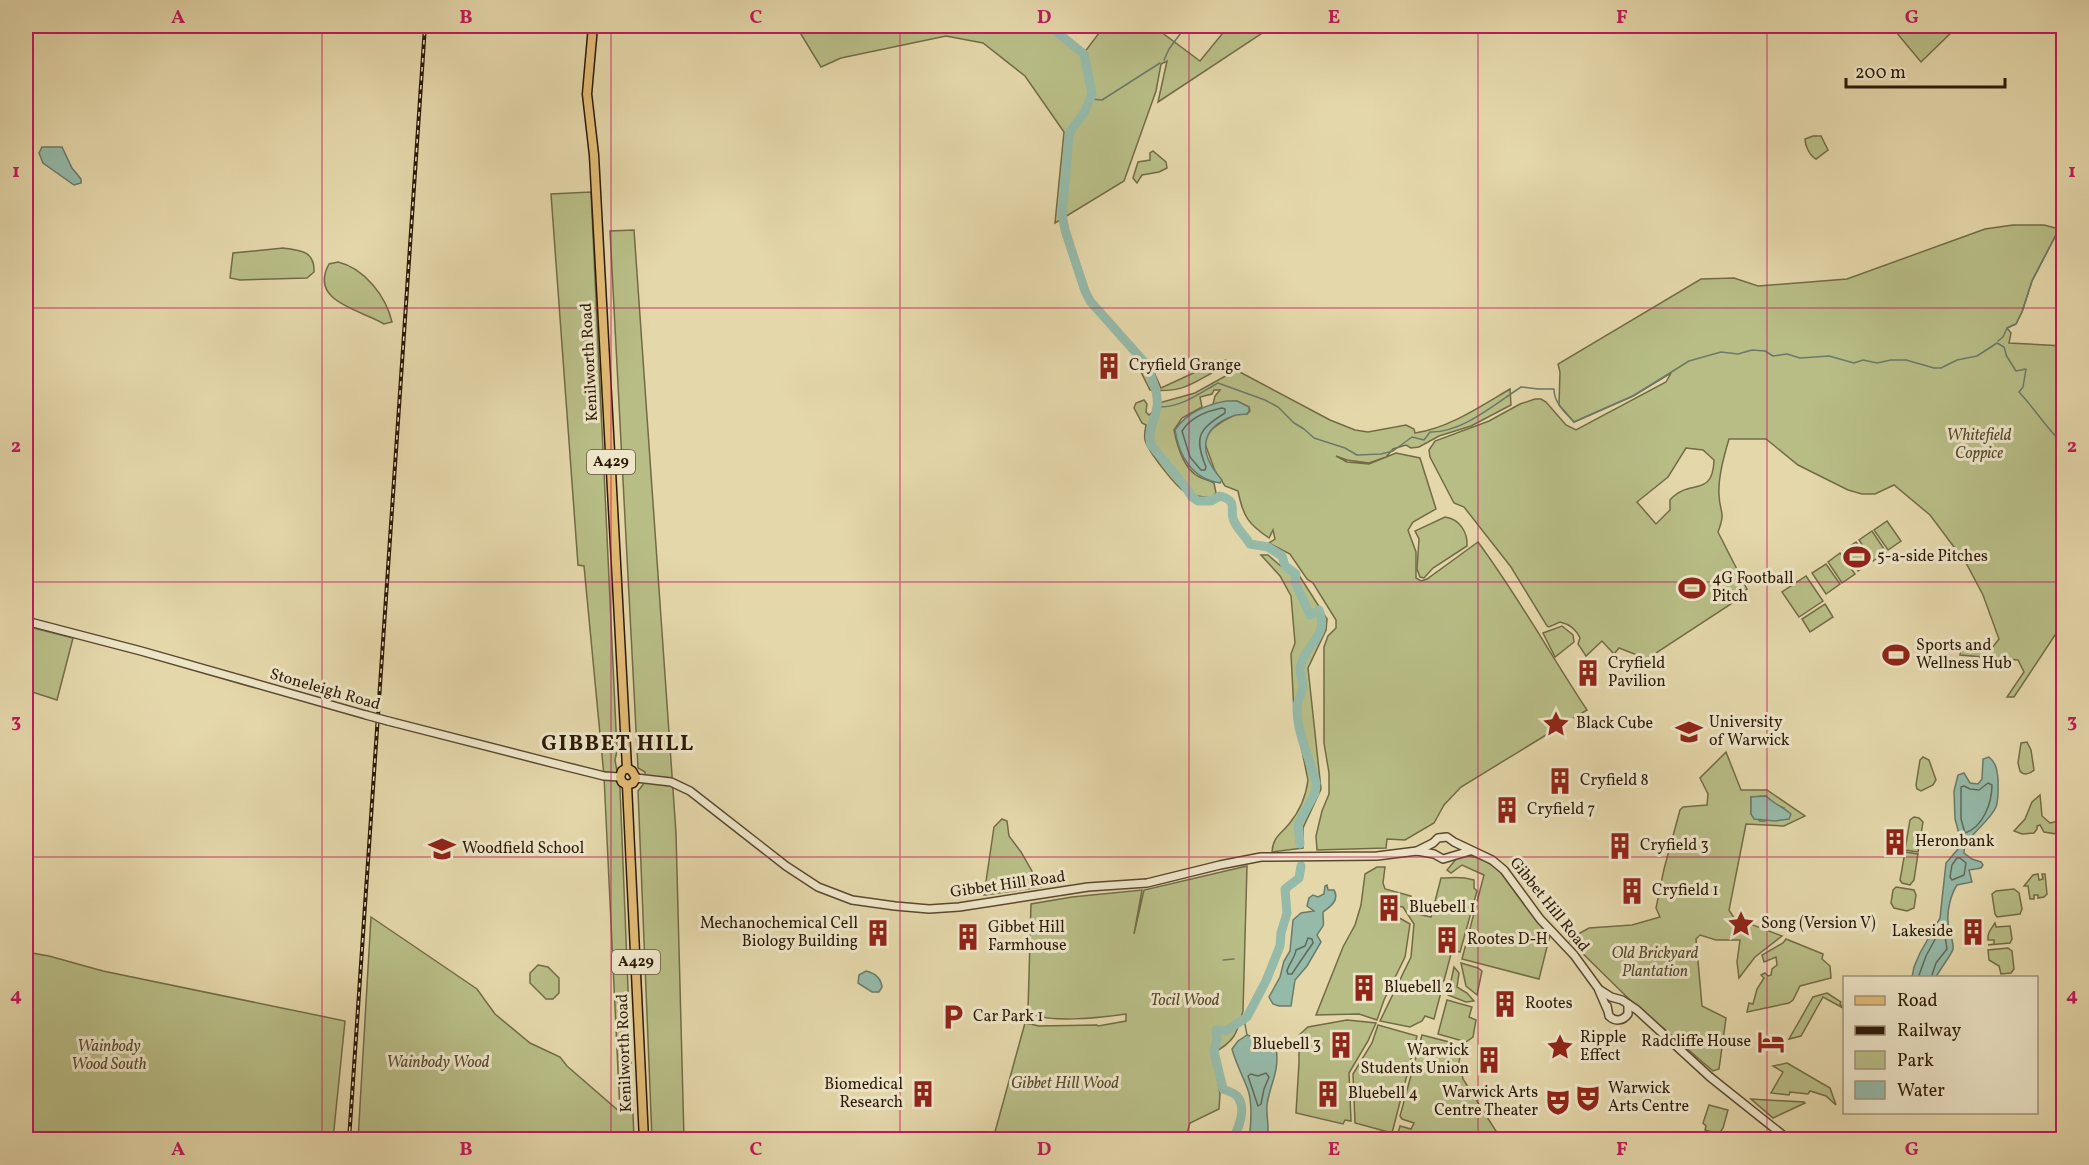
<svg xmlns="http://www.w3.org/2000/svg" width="2089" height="1165" font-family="Vollkorn,serif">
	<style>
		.green { fill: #b8bd86; stroke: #726b46; stroke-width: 1.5; fill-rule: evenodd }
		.water { fill: #95baa9; stroke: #6b7a68; stroke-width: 1.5 }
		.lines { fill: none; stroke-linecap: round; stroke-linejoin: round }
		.shore { stroke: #606a58; stroke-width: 1.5 }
		.stream { stroke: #6b7a68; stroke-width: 1.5 }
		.river { stroke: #95baa9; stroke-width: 9 }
		.tertiary-casing { stroke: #5a482f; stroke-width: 10 }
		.primary-casing { stroke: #2c1906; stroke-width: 11 }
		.tertiary { stroke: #ede5c8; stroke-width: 7 }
		.primary { stroke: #e2bc75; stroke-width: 8 }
		.rail-casing { stroke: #2c1906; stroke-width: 4 }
		.rail { stroke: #ede5c8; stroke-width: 1.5; stroke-dasharray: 4.5; stroke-linecap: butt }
		.tertiary-bridge-casing { stroke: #5a482f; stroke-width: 10; stroke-linecap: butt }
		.tertiary-bridge { stroke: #ede5c8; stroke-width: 7 }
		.grid { fill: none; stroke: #c2185b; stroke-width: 1.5; stroke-opacity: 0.55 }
		.labels { text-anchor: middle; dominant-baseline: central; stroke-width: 6; stroke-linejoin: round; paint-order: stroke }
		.shield { fill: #ede5c8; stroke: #665640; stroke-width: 1.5 }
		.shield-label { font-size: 15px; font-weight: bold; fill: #2c1906 }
		.street-label { font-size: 16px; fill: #2c1906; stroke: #ede5c8 }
		.poi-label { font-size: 16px; fill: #2c1906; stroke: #ede5c8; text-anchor: start }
		.park-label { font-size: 16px; font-style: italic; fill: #564a2c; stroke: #ede5c8 }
		.district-label { font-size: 22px; font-weight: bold; letter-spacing: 1.5px; fill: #2c1906; stroke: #ede5c8 }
		.neatline { fill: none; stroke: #c2185b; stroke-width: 2 }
		.grid-label { font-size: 20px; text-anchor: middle; font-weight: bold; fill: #c2185b }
	</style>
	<rect width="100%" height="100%" fill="#e4d7aa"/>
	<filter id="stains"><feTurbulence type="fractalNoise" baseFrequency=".00333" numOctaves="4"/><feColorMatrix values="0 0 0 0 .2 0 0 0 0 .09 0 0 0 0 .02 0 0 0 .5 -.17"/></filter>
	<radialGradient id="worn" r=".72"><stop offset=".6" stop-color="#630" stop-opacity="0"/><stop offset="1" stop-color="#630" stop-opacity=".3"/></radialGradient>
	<!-- green -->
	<g class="green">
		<path d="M 796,26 L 1049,26 L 1084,53 L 1099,33 L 1109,26 L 1153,26 L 1200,61 L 1222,34 L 1233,26 L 1273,26 L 1158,102 L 1167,61 L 1161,64 L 1156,91 L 1124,181 L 1055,223 L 1064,132 L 1025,76 L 983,43 L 946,36 L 841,58 L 821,67 Z"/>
		<path d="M 1885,26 L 1958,26 L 1921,62 L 1896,32 Z"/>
		<path d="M 1813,136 L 1821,136 L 1828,150 L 1816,159 C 1810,156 1805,146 1805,139 Z"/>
		<path d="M 1153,151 L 1166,162 L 1167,168 L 1159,172 L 1142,175 L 1137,183 L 1133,178 L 1138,162 L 1150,160 L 1150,153 Z"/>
		<path d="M 591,192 L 617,751 L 615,760 L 620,788 L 634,1139 L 358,1140 L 371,917 L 477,989 L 495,1014 L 530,1043 L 560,1057 L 567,1066 L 620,1112 L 604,776 L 584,566 L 578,565 L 551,194 Z"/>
		<path d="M 2013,225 L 2044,225 L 2059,229 L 2032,281 L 2022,312 L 2016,324 L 2007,328 L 2011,333 L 2009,343 L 2064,346 L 2063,623 L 2014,697 L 2007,697 L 2024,672 L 2018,660 L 1960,655 L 1961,649 L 1992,648 L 1999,639 L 1983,595 L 1966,563 L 1930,515 L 1894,485 L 1875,494 L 1862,494 L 1848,490 L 1798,465 L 1766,439 L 1729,439 C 1724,456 1718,477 1719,495 C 1720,514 1726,511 1718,532 L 1747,589 L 1731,604 L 1647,659 L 1619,648 L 1614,654 L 1602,641 L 1586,656 L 1578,644 L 1580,638 C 1576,629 1569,624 1560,622 L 1549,627 L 1547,626 L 1511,567 L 1464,507 L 1454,503 L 1430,457 L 1429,450 L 1435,441 L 1489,421 L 1520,404 L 1535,399 L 1541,399 L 1546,402 L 1566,425 L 1576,430 L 1666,382 L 1671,373 L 1633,396 L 1574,422 L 1559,405 L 1560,372 L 1558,364 L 1701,279 L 1734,278 L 1758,286 L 1847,279 L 1985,229 ZM 1686,448 L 1703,450 L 1714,460 C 1713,499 1688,478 1670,500 L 1670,510 L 1656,524 L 1637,502 L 1668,477 Z"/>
		<path d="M 634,230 L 676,833 L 684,1139 L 652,1139 L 638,791 L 645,782 L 645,772 L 638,768 L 610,231 Z"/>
		<path d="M 283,248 C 300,250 315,251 314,272 L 307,278 L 240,280 L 230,278 L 233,253 Z"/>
		<path d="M 338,262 C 364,268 386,296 392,322 L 384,324 C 362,310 308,302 329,264 Z"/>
		<path d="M 1226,360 L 1231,364 C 1197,377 1191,394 1150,390 L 1139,368 L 1146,364 L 1152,368 L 1161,388 L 1215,363 Z"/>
		<path d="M 1236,370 L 1330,420 L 1355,430 L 1368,432 L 1406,425 L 1414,429 L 1415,433 C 1449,428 1481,406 1510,389 L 1511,405 L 1471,426 L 1439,436 L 1419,447 L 1411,448 L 1406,445 L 1393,449 L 1386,457 L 1369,463 L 1347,460 L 1336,456 L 1347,462 L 1369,464 L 1396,453 L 1420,458 L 1436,509 L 1413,522 L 1408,530 L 1416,552 L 1416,578 L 1421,581 L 1427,579 L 1478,542 C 1518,596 1550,654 1587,710 L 1461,787 L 1444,805 L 1434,823 L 1405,840 L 1387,839 L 1386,848 L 1317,850 L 1316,836 L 1322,811 L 1329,794 L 1329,773 L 1324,743 L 1324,647 L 1328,636 L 1336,628 L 1336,620 L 1313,583 L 1307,579 L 1290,554 L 1269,543 L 1275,539 L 1273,530 L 1269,538 C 1248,524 1243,516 1238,491 L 1225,486 L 1215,471 L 1204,441 L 1207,435 L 1212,429 L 1225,420 L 1236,414 L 1247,414 L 1250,411 L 1249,407 L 1237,401 L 1213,404 L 1215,396 L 1220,390 L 1214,390 L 1212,394 L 1200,397 L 1202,407 L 1182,418 L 1174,430 C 1177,445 1183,466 1196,475 C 1201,479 1209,480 1214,483 L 1216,493 L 1211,498 C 1202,497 1195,496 1187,493 C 1177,489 1148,451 1145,440 C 1144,435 1145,430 1146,425 L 1142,423 L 1134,408 L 1136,403 L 1144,400 L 1147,404 L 1146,412 L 1149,415 L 1155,410 L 1154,402 L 1159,403 L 1195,393 Z"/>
		<path d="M 1445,517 C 1460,519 1468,533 1467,546 L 1433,568 L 1424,578 L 1420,577 L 1417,569 L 1419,539 L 1415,531 Z"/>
		<path d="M 1887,521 L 1901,541 L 1888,550 L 1874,530 Z"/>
		<path d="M 1872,531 L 1886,552 L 1873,561 L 1859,540 Z"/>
		<path d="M 1856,542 L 1870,563 L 1858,571 L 1843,551 Z"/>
		<path d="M 1840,553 L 1855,574 L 1842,583 L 1828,562 Z"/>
		<path d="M 1261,555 L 1268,555 L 1289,573 L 1297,572 L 1327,619 L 1326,630 L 1308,668 L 1321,789 L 1303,828 L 1303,848 L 1272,852 C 1273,837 1280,835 1289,824 C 1299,812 1306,796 1308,780 L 1294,712 L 1291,654 L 1295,643 L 1291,596 L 1280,576 Z"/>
		<path d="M 1826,564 L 1840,584 L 1826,594 L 1812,573 Z"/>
		<path d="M 1806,576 L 1823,601 L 1799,617 L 1782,592 Z"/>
		<path d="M 1825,604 L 1833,617 L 1810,632 L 1802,619 Z"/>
		<path d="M 26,626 L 73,638 L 57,700 L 26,690 Z"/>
		<path d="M 1562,626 L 1573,635 L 1574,642 L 1555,657 L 1543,633 Z"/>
		<path d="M 2027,742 L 2031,750 L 2034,770 C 2030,774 2024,776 2020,771 L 2018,763 L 2021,743 Z"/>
		<path d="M 1726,752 L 1741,790 L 1767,790 L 1805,816 L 1784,826 L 1746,824 L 1729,910 L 1734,918 L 1782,936 L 1755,957 L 1739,978 L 1737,962 L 1740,940 L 1716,940 L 1700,935 L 1696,939 L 1702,1006 L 1726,1018 L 1719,1069 L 1713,1071 L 1628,998 L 1570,941 L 1571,938 L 1589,928 L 1632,925 L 1660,917 L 1656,908 L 1664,869 L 1680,810 L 1683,807 L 1707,805 L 1708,794 L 1700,778 ZM 1766,796 L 1774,804 L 1784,808 L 1765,821 L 1760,821 L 1751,814 L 1751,797 Z"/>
		<path d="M 1923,757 L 1929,760 L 1936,780 L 1933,785 L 1921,791 L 1917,789 L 1916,785 L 1920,760 Z"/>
		<path d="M 2040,795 L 2042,816 L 2050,823 L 2063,820 L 2063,835 L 2044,832 L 2040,825 L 2037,826 L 2037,829 L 2034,833 L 2022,834 L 2014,831 L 2025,819 L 2032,802 Z"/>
		<path d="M 1914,817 L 1919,818 L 1923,822 L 1918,852 L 1905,850 L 1910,820 Z"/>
		<path d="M 1002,819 L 1007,821 L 1009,836 L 1021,852 L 1041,887 L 984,895 L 994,827 Z"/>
		<path d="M 1905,852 L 1918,854 L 1914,880 L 1910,885 L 1902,883 L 1900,880 Z"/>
		<path d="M 1467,856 C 1504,858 1527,909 1550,935 L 1539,979 L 1462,959 L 1484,875 L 1462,865 L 1451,873 L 1447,870 L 1457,858 Z"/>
		<path d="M 1247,866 L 1243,1011 C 1237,1034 1234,1042 1213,1053 L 1220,1094 L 1219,1109 L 1190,1123 L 1185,1139 L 993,1139 L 1025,1023 L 1039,1026 L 1097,1025 L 1098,1026 L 1126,1021 L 1126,1014 C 1106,1017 1042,1025 1028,1011 L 1031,904 L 1072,897 L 1142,890 L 1134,934 L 1144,890 Z"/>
		<path d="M 1377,867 L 1385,867 L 1383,883 L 1385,889 L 1411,896 L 1409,912 L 1431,917 L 1441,878 C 1455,878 1459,876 1474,880 L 1474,888 L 1477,891 L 1460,952 L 1452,950 L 1434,1019 L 1425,1016 L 1422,1021 L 1410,1027 L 1380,1021 L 1411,957 L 1414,924 L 1403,907 L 1390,905 L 1389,912 L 1410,924 L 1405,957 L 1384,1000 L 1377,1020 L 1359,1014 L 1316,1015 L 1343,947 L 1355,925 L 1361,905 L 1365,874 Z"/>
		<path d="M 2038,874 L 2039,880 L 2043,879 L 2042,874 L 2045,874 L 2047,894 L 2044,897 L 2038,898 L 2038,895 L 2034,895 L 2034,899 L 2030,899 L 2028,886 L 2024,886 L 2033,875 Z"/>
		<path d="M 1896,887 L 1914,890 L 1916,895 L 1914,908 L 1907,911 L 1894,908 L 1891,903 L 1893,890 Z"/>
		<path d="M 2014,889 L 2019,893 L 2022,909 L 2020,914 L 1997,917 L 1995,914 L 1992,894 L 1996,891 Z"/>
		<path d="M 1995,923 L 1996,927 L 2010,926 L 2012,939 L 2010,943 L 1988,945 L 1994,944 L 1994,940 L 1988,940 C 1987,933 1991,929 1995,923 Z"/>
		<path d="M 1786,939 L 1823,954 L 1822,959 L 1830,966 L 1831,978 L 1800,986 L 1793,1000 L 1789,1003 L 1747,1012 L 1749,1003 L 1753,1004 L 1757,989 L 1764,978 L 1761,975 L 1765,973 L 1768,976 L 1771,975 L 1772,969 L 1777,965 L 1776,957 L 1764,962 L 1762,955 L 1783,943 Z"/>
		<path d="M 2008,948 L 2012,951 L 2014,969 L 2011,973 L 2001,974 L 1999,966 L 1989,960 L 1988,950 Z"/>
		<path d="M 26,952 L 49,956 L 103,971 L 345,1021 L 333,1139 L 26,1139 Z"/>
		<path d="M 1461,963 L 1478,968 L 1482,971 L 1477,995 L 1466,986 Z"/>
		<path d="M 538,965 L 548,967 L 559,978 L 559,993 L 553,999 L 546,999 L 530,983 L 530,973 Z"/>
		<path d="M 1454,967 L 1459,973 L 1457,987 L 1467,993 L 1474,1001 L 1466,1002 L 1448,995 Z"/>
		<path d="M 1827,993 L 1841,1002 L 1840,1004 L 1843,1008 L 1823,997 L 1801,1036 L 1789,1039 L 1813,997 Z"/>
		<path d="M 1447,1000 L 1472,1007 L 1469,1017 L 1476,1020 L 1473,1037 L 1466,1042 L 1438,1034 Z"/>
		<path d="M 1347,1020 L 1376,1023 L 1368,1041 L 1349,1073 L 1351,1121 L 1345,1120 L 1343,1124 L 1296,1113 L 1299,1063 L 1299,1035 L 1308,1027 Z"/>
		<path d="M 1378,1025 L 1417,1036 L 1392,1133 L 1355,1123 L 1353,1074 L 1372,1043 Z"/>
		<path d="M 1422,1035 L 1453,1043 L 1460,1056 L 1459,1063 L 1463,1079 L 1501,1139 L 1418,1139 L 1398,1133 L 1400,1126 L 1411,1129 L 1414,1123 L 1402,1119 L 1400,1116 Z"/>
		<path d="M 1787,1063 L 1830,1088 L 1836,1105 L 1826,1096 L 1810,1091 L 1808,1094 L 1790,1092 L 1789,1095 L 1771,1093 L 1783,1072 L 1773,1066 Z"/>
		<path d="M 1751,1099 L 1804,1102 L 1805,1103 L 1773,1118 Z"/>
		<path d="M 1709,1105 L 1728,1110 L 1723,1128 L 1719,1134 L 1705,1130 L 1706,1126 L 1703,1123 Z"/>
	</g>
	<!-- water -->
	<g class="water">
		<path d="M 42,147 L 62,147 L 72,168 L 81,179 L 81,183 L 74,185 L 43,163 L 39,153 Z"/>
		<path d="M 1226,401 L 1237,401 L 1249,407 L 1249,411 L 1247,414 C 1242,415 1237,414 1233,416 C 1198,429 1199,454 1222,480 L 1220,483 C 1192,479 1179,456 1175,430 C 1187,412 1206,405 1226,401 Z"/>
		<path d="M 1989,757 C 1996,763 1997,769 1998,779 C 1998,788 1999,798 1996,807 C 1989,823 1963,838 1964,853 L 1972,859 L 1981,862 L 1983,865 L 1981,868 L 1969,870 L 1972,882 L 1957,885 C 1951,894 1947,910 1948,921 C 1948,931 1954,940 1953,949 C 1952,954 1940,969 1936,977 L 1912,977 L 1914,967 L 1920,953 L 1940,918 L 1946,863 L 1958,849 L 1961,841 L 1955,819 L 1954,791 L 1958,775 L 1964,773 L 1970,783 L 1978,784 L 1982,779 L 1983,759 Z"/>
		<path d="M 1766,796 C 1774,804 1783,807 1791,814 L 1789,819 L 1775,821 L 1754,819 L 1751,814 L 1751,797 Z"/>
		<path d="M 1327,885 L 1328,890 L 1334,890 C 1340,900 1330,907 1323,912 C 1323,929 1326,921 1317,935 L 1321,942 L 1307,966 L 1295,980 L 1291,1006 L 1279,1006 L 1273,1004 L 1269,997 L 1280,977 L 1284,961 L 1290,951 L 1293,920 L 1301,913 L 1314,911 L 1307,906 L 1309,898 L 1313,895 L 1318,897 L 1324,894 L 1325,886 Z"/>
		<path d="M 866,971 C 874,973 881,978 882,987 L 879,992 L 872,992 L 858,983 L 859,975 Z"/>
		<path d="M 1247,1035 L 1268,1041 L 1276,1048 C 1280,1072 1270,1083 1267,1105 C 1266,1117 1270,1128 1267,1139 L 1249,1139 C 1251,1124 1253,1105 1248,1090 C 1243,1076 1236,1064 1232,1049 L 1238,1041 Z"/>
	</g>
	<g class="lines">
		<!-- shore -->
		<g class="shore">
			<path d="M 1222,408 L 1225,409 L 1225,413 C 1198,430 1194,437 1206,467 L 1205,470 L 1201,470 L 1190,457 L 1182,431 C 1190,418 1207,411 1222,408 Z"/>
			<path d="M 1988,783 L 1992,785 C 1992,803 1983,827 1965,833 L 1961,819 L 1961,787 L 1964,786 L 1970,789 L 1979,790 Z"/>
			<path d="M 1960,858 L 1966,863 L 1964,875 L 1952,880 L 1950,877 L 1952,865 L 1957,858 Z"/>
			<path d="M 1308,938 L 1312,939 L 1313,943 C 1306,953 1299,963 1292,974 L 1288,974 L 1287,971 C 1289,963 1295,958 1296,950 L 1305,946 Z"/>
			<path d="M 1918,978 L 1926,956 L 1939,932 L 1942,931 L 1945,936 L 1947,949 L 1936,963 L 1931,978"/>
			<path d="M 1266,1073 L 1269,1077 L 1264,1089 L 1261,1104 L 1258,1106 L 1248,1076 L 1251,1074 L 1258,1076 Z"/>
		</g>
		<!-- stream -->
		<g class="stream">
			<path d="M 1164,60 L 1169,49 L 1186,26"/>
			<path d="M 1090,99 L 1102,100 L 1160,63"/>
			<path d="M 2063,212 L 2064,210"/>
			<path d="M 1998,341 L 2003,337 L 2007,328 L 2016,324 L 2022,312 L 2032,281 L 2059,229 L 2058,220"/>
			<path d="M 1158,403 L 1160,407 C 1182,407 1200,393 1218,383 L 1265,400 L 1278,407 L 1294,423 L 1304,429 L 1314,438 L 1345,448 L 1357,455 L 1381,454 L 1393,451 L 1412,437 L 1424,440 L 1430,432 C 1462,433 1495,404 1521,387 L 1538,389 L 1554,389 C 1554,403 1565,412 1574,422 L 1633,396 L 1689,361 L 1721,352 L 1738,354 L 1752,350 L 1765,351 L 1773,356 L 1787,354 L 1800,358 L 1829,356 L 1854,363 L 1863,360 L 1877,363 L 1891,360 L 1906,360 L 1934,368 L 1941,368 L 1957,360 L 1977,356 L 1997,343 L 2004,347 L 2007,357 L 2006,355 L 2016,371 L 2026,369 L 2023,387 L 2019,392 C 2035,409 2047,429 2064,445"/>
			<path d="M 1223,960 L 1234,959"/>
			<path d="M 1244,1019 L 1247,1035"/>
		</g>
		<!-- river -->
		<g class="river">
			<path d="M 1049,26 L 1084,54 L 1092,94 L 1085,111 L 1070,132 L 1069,137 L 1062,214 L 1065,230 L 1085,291 L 1090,301 L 1146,364 C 1151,375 1159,395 1157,407 C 1155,421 1147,431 1151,445 L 1184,485 L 1192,497 L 1198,501 L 1211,501 L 1220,496 C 1241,502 1227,510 1235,523 C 1239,531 1246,537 1250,544 L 1268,547 L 1282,556 L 1285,566 L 1296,574 L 1295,582 L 1310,615 L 1319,610 C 1330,636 1304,645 1300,668 C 1299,673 1303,680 1303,686 C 1303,693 1297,700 1297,708 C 1297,734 1310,759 1316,783 L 1315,793 L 1298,824 L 1300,844"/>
			<path d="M 1232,1140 C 1239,1128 1247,1108 1237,1096 C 1234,1093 1228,1091 1223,1089 L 1214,1051 L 1217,1040 L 1216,1030 L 1226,1031 L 1247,1017 L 1266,981 L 1280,946 L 1281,933 L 1287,913 L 1285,889 L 1299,878 L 1301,866"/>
		</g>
		<defs>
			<g id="tertiary">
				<path d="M 26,621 L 141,651 L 366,715"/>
				<path d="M 388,721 L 560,765 L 604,776 L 620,777"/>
				<path d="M 636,778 L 671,782 L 690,791 L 786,866 L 818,887 L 852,900 L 895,906 L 929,909 L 959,907 L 1088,887 L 1147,883 L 1220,865 L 1261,857 L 1377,856 L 1417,851 L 1434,854 L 1443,859 L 1470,851"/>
				<path d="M 1417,851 L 1433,843 L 1438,838 L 1447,837 L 1454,842 L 1492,860 L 1504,870 L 1540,919 L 1574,955 L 1598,988 L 1607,1009"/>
				<path d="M 1600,990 L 1611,997 L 1622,1000 L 1637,1010 L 1710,1077 L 1789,1140"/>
				<path d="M 1607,1006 L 1609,1016 C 1615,1022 1623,1021 1628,1014 L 1628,1004"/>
			</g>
			<g id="primary">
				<path d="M 593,26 L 587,94 L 594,155 L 627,768"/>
				<path d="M 627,768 L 632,771 L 636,778 L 633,783 L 627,785"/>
				<path d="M 627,768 L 622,771 L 620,777 L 622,782 L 627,785"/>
				<path d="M 627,785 L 644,1140"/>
			</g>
		</defs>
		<!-- tertiary casing -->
		<use href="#tertiary" class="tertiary-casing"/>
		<!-- primary casing -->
		<use href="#primary" class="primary-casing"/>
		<!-- tertiary -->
		<use href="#tertiary" class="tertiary"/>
		<!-- primary -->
		<use href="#primary" class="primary"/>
		<defs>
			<path id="rail" d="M 349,1140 L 425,26"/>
		</defs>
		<!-- rail casing -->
		<use href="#rail" class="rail-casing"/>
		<!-- rail -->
		<use href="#rail" class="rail"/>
		<defs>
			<path id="tertiary-bridge" d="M 366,715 L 388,721"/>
		</defs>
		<!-- tertiary-bridge casing -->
		<use href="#tertiary-bridge" class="tertiary-bridge-casing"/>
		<!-- tertiary-bridge -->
		<use href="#tertiary-bridge" class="tertiary-bridge"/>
	</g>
	<!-- grid -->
	<path class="grid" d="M 322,26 L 322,1140M 611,26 L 611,1140M 900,26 L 900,1140M 1189,26 L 1189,1140M 1478,26 L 1478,1140M 1767,26 L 1767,1140M 26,308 L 2064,308M 26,582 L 2064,582M 26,857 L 2064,857"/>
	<!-- icons -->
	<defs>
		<symbol id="building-bare" viewBox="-9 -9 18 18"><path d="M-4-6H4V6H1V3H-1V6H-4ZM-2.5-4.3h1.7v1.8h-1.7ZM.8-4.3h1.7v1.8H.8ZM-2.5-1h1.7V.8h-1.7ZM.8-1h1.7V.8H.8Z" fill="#8f2418" stroke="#ede5c8" stroke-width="2.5" paint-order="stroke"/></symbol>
		<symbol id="stadium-bare" viewBox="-9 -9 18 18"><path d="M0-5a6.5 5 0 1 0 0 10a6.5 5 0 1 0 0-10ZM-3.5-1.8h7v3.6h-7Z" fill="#8f2418" stroke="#ede5c8" stroke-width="2.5" paint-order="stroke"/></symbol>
		<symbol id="sight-bare" viewBox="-9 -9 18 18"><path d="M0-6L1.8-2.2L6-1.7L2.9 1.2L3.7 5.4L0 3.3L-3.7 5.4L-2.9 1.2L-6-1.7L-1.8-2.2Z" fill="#8f2418" stroke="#ede5c8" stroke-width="2.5" paint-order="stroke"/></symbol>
		<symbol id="university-bare" viewBox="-9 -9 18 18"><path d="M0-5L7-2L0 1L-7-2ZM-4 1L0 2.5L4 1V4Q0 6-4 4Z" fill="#8f2418" stroke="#ede5c8" stroke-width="2.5" paint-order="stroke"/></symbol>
		<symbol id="school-bare" viewBox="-9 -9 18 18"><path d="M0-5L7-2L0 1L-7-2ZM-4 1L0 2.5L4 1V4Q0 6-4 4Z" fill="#8f2418" stroke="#ede5c8" stroke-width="2.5" paint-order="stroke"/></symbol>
		<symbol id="parking-bare" viewBox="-9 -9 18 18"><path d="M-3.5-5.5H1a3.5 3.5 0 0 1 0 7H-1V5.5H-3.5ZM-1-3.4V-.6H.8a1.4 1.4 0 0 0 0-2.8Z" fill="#8f2418" stroke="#ede5c8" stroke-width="2.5" paint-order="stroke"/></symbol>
		<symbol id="hotel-bare" viewBox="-9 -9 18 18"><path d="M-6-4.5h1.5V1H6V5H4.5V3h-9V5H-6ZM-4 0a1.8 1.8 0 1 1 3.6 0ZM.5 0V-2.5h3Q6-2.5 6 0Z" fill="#8f2418" stroke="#ede5c8" stroke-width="2.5" paint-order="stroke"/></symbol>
		<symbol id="theatre-bare" viewBox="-9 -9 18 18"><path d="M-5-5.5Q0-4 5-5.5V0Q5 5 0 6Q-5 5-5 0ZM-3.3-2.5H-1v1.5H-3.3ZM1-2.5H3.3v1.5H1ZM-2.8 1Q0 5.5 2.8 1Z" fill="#8f2418" stroke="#ede5c8" stroke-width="2.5" paint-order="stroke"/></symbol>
	</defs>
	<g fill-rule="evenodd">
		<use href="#building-bare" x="1090" y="347" width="38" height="38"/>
		<use href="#stadium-bare" x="1838" y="538" width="38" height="38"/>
		<use href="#stadium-bare" x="1673" y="569" width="38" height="38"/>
		<use href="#stadium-bare" x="1877" y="636" width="38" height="38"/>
		<use href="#building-bare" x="1569" y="654" width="38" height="38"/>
		<use href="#sight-bare" x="1537" y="705" width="38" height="38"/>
		<use href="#university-bare" x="1670" y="713" width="38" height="38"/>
		<use href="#building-bare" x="1541" y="762" width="38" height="38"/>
		<use href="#building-bare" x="1488" y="791" width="38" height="38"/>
		<use href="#building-bare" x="1876" y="823" width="38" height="38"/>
		<use href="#building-bare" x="1601" y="827" width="38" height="38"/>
		<use href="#school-bare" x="423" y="830" width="38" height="38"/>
		<use href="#building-bare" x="1613" y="872" width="38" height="38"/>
		<use href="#building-bare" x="1370" y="889" width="38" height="38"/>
		<use href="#sight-bare" x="1722" y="905" width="38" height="38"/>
		<use href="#building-bare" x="1954" y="913" width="38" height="38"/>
		<use href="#building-bare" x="859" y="914" width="38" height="38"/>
		<use href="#building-bare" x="949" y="918" width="38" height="38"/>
		<use href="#building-bare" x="1428" y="921" width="38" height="38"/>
		<use href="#building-bare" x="1345" y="969" width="38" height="38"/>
		<use href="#building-bare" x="1486" y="985" width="38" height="38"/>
		<use href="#parking-bare" x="934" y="998" width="38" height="38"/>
		<use href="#hotel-bare" x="1752" y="1023" width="38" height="38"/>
		<use href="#building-bare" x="1322" y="1026" width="38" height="38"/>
		<use href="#sight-bare" x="1541" y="1028" width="38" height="38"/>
		<use href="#building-bare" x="1470" y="1041" width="38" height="38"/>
		<use href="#building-bare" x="904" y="1075" width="38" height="38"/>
		<use href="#building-bare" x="1309" y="1075" width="38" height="38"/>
		<use href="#theatre-bare" x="1569" y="1079" width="38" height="38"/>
		<use href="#theatre-bare" x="1539" y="1083" width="38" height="38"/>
	</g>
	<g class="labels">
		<!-- shield labels -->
		<g class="shield">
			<rect x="587" y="450" width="48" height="24" rx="4.5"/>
			<rect x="612" y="950" width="48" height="24" rx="4.5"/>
		</g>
		<g class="shield-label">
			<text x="611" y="462">A429</text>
			<text x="636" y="962">A429</text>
		</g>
		<!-- street labels -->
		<g class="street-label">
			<text transform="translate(590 362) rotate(-93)">Kenilworth Road</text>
			<text transform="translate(325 690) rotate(16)">Stoneleigh Road</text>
			<text transform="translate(1008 885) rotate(-8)">Gibbet Hill Road</text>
			<text transform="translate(1549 905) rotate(51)">Gibbet Hill Road</text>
			<text transform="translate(625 1053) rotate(-92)">Kenilworth Road</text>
		</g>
		<!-- poi labels -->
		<g class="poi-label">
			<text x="1129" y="366">Cryfield Grange</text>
			<text x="1877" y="557">5-a-side Pitches</text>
			<text x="1712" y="579">4G Football<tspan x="1712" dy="18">Pitch</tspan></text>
			<text x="1916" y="646">Sports and<tspan x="1916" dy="18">Wellness Hub</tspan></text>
			<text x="1608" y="664">Cryfield<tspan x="1608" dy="18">Pavilion</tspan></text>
			<text x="1709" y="723">University<tspan x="1709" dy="18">of Warwick</tspan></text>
			<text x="1576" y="724">Black Cube</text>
			<text x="1580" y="781">Cryfield 8</text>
			<text x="1527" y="810">Cryfield 7</text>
			<text x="1915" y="842">Heronbank</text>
			<text x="1640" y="846">Cryfield 3</text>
			<text x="462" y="849">Woodfield School</text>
			<text x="1652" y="891">Cryfield 1</text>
			<text x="1409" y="908">Bluebell 1</text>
			<text x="858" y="924" text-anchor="end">Mechanochemical Cell<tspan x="858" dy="18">Biology Building</tspan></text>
			<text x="1761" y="924">Song (Version V)</text>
			<text x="988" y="928">Gibbet Hill<tspan x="988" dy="18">Farmhouse</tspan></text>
			<text x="1953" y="932" text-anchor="end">Lakeside</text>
			<text x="1467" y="940">Rootes D-H</text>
			<text x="1384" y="988">Bluebell 2</text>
			<text x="1525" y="1004">Rootes</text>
			<text x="973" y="1017">Car Park 1</text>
			<text x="1580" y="1038">Ripple<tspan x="1580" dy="18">Effect</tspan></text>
			<text x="1751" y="1042" text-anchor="end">Radcliffe House</text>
			<text x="1321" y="1045" text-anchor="end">Bluebell 3</text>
			<text x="1469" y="1051" text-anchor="end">Warwick<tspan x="1469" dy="18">Students Union</tspan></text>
			<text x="903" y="1085" text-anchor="end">Biomedical<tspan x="903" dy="18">Research</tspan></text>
			<text x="1608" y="1089">Warwick<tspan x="1608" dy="18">Arts Centre</tspan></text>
			<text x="1538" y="1093" text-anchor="end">Warwick Arts<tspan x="1538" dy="18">Centre Theater</tspan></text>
			<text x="1348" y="1094">Bluebell 4</text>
		</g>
		<!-- park labels -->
		<g class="park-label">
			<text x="1979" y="436">Whitefield<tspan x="1979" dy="18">Coppice</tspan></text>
			<text x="1655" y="954">Old Brickyard<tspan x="1655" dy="18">Plantation</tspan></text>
			<text x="1185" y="1001">Tocil Wood</text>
			<text x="109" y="1047">Wainbody<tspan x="109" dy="18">Wood South</tspan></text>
			<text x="438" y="1063">Wainbody Wood</text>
			<text x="1065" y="1084">Gibbet Hill Wood</text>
		</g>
		<!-- district labels -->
		<g class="district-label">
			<text x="618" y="744">GIBBET HILL</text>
		</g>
	</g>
	<!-- margin -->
	<rect width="2089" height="1165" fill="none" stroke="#e4d7aa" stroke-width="66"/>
	<!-- legend -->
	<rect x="1843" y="976" width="195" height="138" fill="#ede5c8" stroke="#a0937a" stroke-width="1.5"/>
	<rect x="1855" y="996" width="30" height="9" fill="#e2bc75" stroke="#a0937a" stroke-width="1.5"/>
	<text x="1897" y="1006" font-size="18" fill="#2c1906">Road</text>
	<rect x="1855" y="1026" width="30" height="9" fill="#2c1906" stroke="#a0937a" stroke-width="1.5"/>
	<text x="1897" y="1036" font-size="18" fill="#2c1906">Railway</text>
	<rect x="1855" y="1051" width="30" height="18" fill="#b8bd86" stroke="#a0937a" stroke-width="1.5"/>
	<text x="1897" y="1066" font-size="18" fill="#2c1906">Park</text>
	<rect x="1855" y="1081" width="30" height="18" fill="#95baa9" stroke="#a0937a" stroke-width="1.5"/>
	<text x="1897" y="1096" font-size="18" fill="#2c1906">Water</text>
	<!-- scale -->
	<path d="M1846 78v9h159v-9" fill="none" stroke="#2c1906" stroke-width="3"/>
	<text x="1855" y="78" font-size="18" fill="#2c1906" stroke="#ede5c8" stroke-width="4.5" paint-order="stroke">200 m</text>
	<rect x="33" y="33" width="2023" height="1099" class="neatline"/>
	<g class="grid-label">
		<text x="178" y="23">A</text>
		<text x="466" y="23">B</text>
		<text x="756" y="23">C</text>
		<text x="1044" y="23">D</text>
		<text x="1334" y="23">E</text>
		<text x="1622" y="23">F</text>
		<text x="1912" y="23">G</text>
		<text x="16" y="177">1</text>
		<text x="2072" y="177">1</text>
		<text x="16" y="452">2</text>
		<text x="2072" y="452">2</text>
		<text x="16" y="727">3</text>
		<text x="2072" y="727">3</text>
		<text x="16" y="1001">4</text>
		<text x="2072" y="1001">4</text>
		<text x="178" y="1155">A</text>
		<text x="466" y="1155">B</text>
		<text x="756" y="1155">C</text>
		<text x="1044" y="1155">D</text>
		<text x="1334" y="1155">E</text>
		<text x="1622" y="1155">F</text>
		<text x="1912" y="1155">G</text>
	</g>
	<rect width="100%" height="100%" filter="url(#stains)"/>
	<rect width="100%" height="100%" fill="url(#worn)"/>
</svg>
